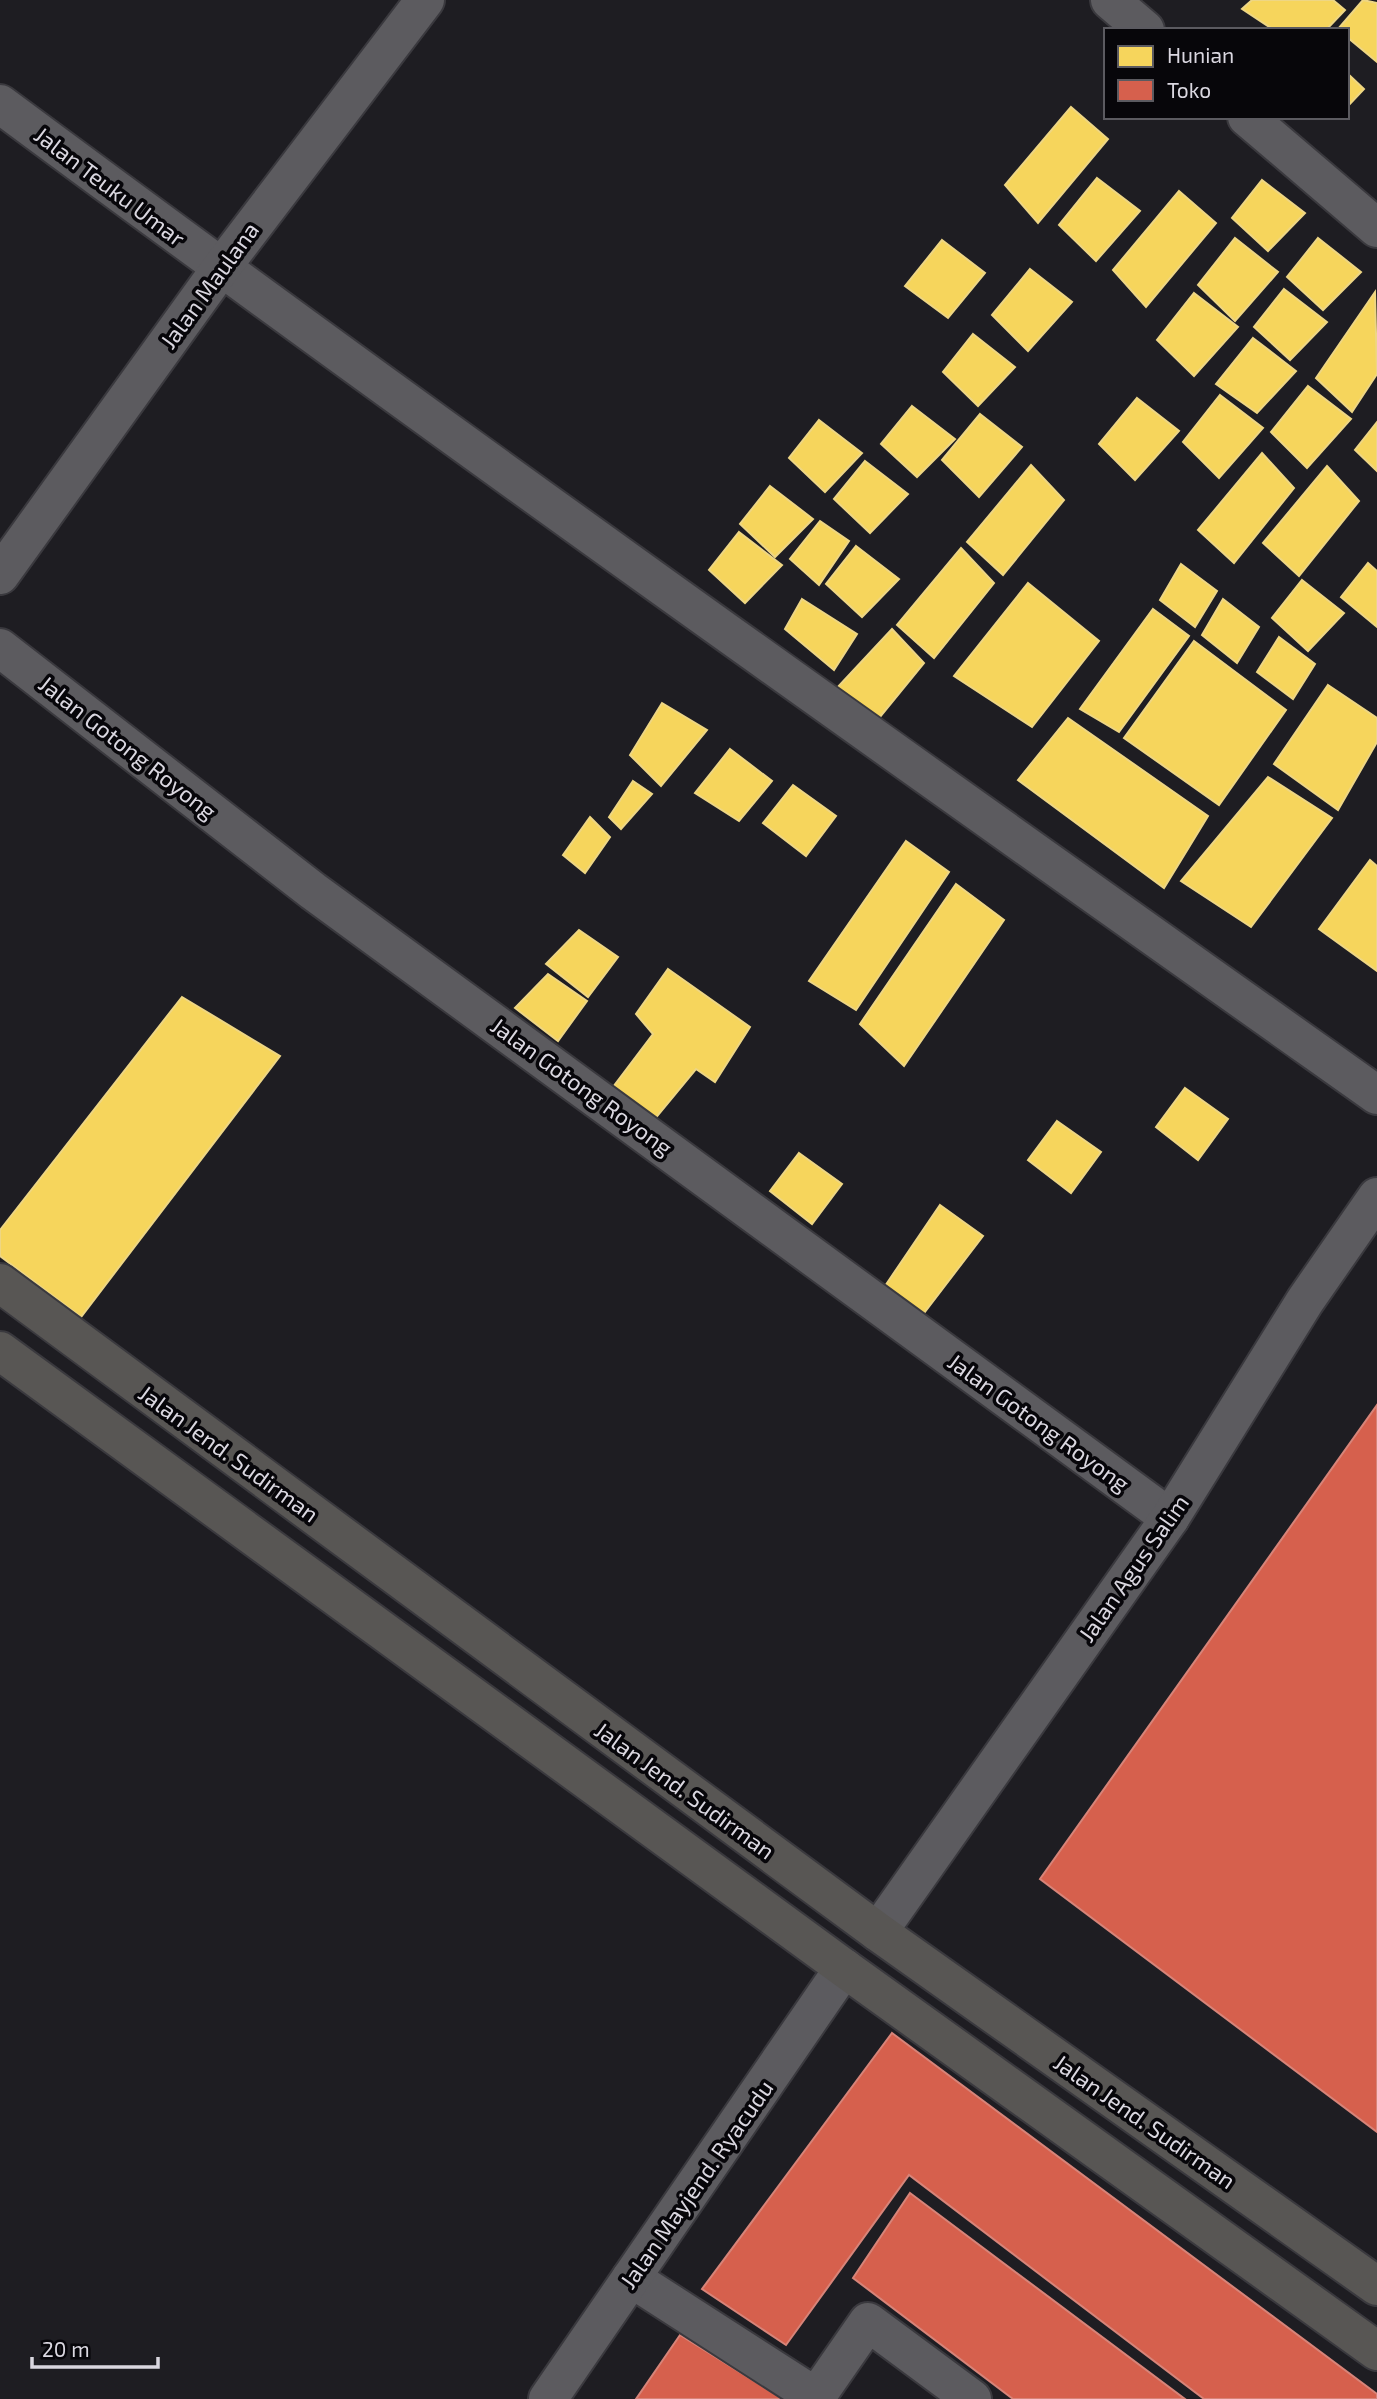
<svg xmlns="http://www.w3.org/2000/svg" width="1377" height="2399" font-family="'Exo 2',sans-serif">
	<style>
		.homes { fill: #f6d55c; stroke: #eed684; stroke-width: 2 }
		.shops { fill: #d6604d; stroke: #d78479; stroke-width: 2 }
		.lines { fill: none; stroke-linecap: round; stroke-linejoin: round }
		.minor-casing { stroke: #3a393e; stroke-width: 42 }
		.trunk-casing { stroke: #3a393e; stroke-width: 42 }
		.minor { stroke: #5c5b5f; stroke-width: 38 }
		.trunk { stroke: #585654; stroke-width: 38 }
		.labels { text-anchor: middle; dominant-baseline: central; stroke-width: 7; stroke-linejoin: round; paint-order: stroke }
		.street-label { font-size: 23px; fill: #dad7e0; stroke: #07060a }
	</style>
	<rect width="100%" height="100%" fill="#1e1d22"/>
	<!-- homes -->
	<g class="homes">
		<path d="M 1252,0 L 1333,0 L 1345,10 L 1326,30 L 1274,30 L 1242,9 Z"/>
		<path d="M 1363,0 L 1377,3 L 1377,62 L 1347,37 L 1347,30 L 1338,29 Z"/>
		<path d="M 1347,73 L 1364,89 L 1347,107 Z"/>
		<path d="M 1071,107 L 1108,139 L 1038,223 L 1005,185 Z"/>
		<path d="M 1097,178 L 1140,211 L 1096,261 L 1059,225 Z"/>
		<path d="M 1262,180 L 1305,213 L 1268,251 L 1232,218 Z"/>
		<path d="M 1179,191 L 1216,223 L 1146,307 L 1113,270 Z"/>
		<path d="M 1235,238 L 1278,272 L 1235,321 L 1198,285 Z"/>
		<path d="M 1318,238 L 1361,272 L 1323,310 L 1287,277 Z"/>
		<path d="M 942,240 L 985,273 L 948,318 L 905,286 Z"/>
		<path d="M 1030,269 L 1072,302 L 1028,351 L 992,315 Z"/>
		<path d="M 1284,289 L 1327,322 L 1290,360 L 1254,327 Z"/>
		<path d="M 1375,292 L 1377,374 L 1352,412 L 1316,378 Z"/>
		<path d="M 1194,293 L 1238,327 L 1194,376 L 1157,340 Z"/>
		<path d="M 973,334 L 1015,367 L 978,406 L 943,372 Z"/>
		<path d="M 1253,338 L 1296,371 L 1257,413 L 1216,384 Z"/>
		<path d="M 1308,386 L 1351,419 L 1307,468 L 1271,432 Z"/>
		<path d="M 1220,395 L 1263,428 L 1219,478 L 1183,442 Z"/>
		<path d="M 1137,398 L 1179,431 L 1135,480 L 1099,444 Z"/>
		<path d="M 912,406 L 955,439 L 917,477 L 881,444 Z"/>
		<path d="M 980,414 L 1022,447 L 979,497 L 942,460 Z"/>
		<path d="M 819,420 L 862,453 L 825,492 L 789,458 Z"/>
		<path d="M 1377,422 L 1377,471 L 1355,450 Z"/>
		<path d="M 1262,453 L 1294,488 L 1234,563 L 1198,530 Z"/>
		<path d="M 865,461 L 908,494 L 870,533 L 834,499 Z"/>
		<path d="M 1031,465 L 1064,500 L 1003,575 L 967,542 Z"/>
		<path d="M 1327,466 L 1359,501 L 1299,576 L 1263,543 Z"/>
		<path d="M 770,486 L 813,519 L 775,557 L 740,524 Z"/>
		<path d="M 820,521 L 849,541 L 819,585 L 790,559 Z"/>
		<path d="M 739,532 L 782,565 L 745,603 L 709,570 Z"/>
		<path d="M 856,546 L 899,579 L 862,617 L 826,584 Z"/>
		<path d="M 961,548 L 994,583 L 934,658 L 897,625 Z"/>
		<path d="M 1368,563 L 1377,571 L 1377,627 L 1341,597 Z"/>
		<path d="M 1181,564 L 1217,591 L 1195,627 L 1160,600 Z"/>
		<path d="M 1302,580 L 1344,613 L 1308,651 L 1272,618 Z"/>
		<path d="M 1028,583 L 1099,641 L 1032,727 L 954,676 Z"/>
		<path d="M 802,599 L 857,634 L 834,670 L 785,629 Z"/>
		<path d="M 1223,599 L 1259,627 L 1237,663 L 1202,635 Z"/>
		<path d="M 1153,609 L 1189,636 L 1119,732 L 1080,709 Z"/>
		<path d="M 892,629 L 924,663 L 875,723 L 836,689 Z"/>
		<path d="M 1279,637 L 1315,664 L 1293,699 L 1257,672 Z"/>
		<path d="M 1194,641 L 1286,710 L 1219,805 L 1124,738 Z"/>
		<path d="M 1328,685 L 1377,718 L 1377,742 L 1338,810 L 1274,764 Z"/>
		<path d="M 662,703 L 707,730 L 661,786 L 630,755 Z"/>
		<path d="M 1068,718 L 1208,816 L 1164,888 L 1018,780 Z"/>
		<path d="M 730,749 L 772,781 L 739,821 L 695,793 Z"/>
		<path d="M 1268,777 L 1332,818 L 1251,927 L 1181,881 Z"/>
		<path d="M 633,781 L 652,794 L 621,829 L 609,817 Z"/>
		<path d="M 793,785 L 836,816 L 806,856 L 763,823 Z"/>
		<path d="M 590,817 L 610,837 L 585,873 L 563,855 Z"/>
		<path d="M 906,841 L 949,872 L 856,1010 L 809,981 Z"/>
		<path d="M 1370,860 L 1377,866 L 1377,971 L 1319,929 Z"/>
		<path d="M 956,884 L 1004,920 L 904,1066 L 860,1024 Z"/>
		<path d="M 579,930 L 618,957 L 588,997 L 546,964 Z"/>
		<path d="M 668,969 L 750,1027 L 715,1082 L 696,1069 L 654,1120 L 610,1091 L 653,1034 L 636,1014 Z"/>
		<path d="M 548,974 L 587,1001 L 558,1041 L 515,1008 Z"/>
		<path d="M 182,997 L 280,1056 L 81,1317 L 0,1256 L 0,1230 Z"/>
		<path d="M 1185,1088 L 1228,1119 L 1198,1160 L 1156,1127 Z"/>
		<path d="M 1057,1121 L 1101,1152 L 1071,1193 L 1028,1160 Z"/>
		<path d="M 799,1153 L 842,1184 L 812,1224 L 770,1191 Z"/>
		<path d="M 940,1205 L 983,1236 L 921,1317 L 885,1286 Z"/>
	</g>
	<!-- shops -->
	<g class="shops">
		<path d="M 1377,1405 L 1377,2132 L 1040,1879 Z"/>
		<path d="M 892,2033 L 1377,2394 L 1377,2399 L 1204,2399 L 909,2175 L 786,2345 L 702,2289 Z"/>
		<path d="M 910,2193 L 1185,2399 L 1013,2399 L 853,2278 Z"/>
		<path d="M 680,2335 L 783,2399 L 636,2399 Z"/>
	</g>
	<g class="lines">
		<defs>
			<g id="minor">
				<path d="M 1110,0 L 1145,30"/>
				<path d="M 0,104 C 454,441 916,768 1377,1095"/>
				<path d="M 1247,117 L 1377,228"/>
				<path d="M 0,575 L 221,268 L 425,0"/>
				<path d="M 0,648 L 313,891 L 1170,1518"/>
				<path d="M 878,1932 L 1170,1518 L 1305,1301 L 1377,1197"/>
				<path d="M 631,2278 L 816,2397 L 868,2322 L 972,2399"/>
				<path d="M 548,2399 L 844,1968"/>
			</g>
			<g id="trunk">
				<path d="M 0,1283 L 878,1932 L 1377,2286"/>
				<path d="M 0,1351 L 844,1968 L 1377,2351"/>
			</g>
		</defs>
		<!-- minor casing -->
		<use href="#minor" class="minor-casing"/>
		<!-- trunk casing -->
		<use href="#trunk" class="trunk-casing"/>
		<!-- minor -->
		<use href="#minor" class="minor"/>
		<!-- trunk -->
		<use href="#trunk" class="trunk"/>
	</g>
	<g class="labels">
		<!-- street labels -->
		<g class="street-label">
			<text transform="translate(110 186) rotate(37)">Jalan Teuku Umar</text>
			<text transform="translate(209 285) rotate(-54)">Jalan Maulana</text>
			<text transform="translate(128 747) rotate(38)">Jalan Gotong Royong</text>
			<text transform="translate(582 1086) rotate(36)">Jalan Gotong Royong</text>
			<text transform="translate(1039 1422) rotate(36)">Jalan Gotong Royong</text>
			<text transform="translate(229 1453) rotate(36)">Jalan Jend. Sudirman</text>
			<text transform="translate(1133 1568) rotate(-55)">Jalan Agus Salim</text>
			<text transform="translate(685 1790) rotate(36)">Jalan Jend. Sudirman</text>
			<text transform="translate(1145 2121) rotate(35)">Jalan Jend. Sudirman</text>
			<text transform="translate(696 2184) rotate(-55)">Jalan Mayjend. Ryacudu</text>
		</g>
	</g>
	<!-- legend -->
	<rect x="1104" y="28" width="245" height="91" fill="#07060a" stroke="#5b5a60" stroke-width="2"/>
	<rect x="1118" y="46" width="35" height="21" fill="#f6d55c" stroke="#5b5a60" stroke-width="2"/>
	<text x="1167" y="63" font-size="21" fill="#dad7e0">Hunian</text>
	<rect x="1118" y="80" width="35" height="21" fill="#d6604d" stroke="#5b5a60" stroke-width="2"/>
	<text x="1167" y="98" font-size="21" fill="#dad7e0">Toko</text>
	<!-- scale -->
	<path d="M32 2357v10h126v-10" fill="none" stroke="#dad7e0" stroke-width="3.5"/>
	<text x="42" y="2357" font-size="21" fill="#dad7e0" stroke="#07060a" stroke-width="5" paint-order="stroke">20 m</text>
</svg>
